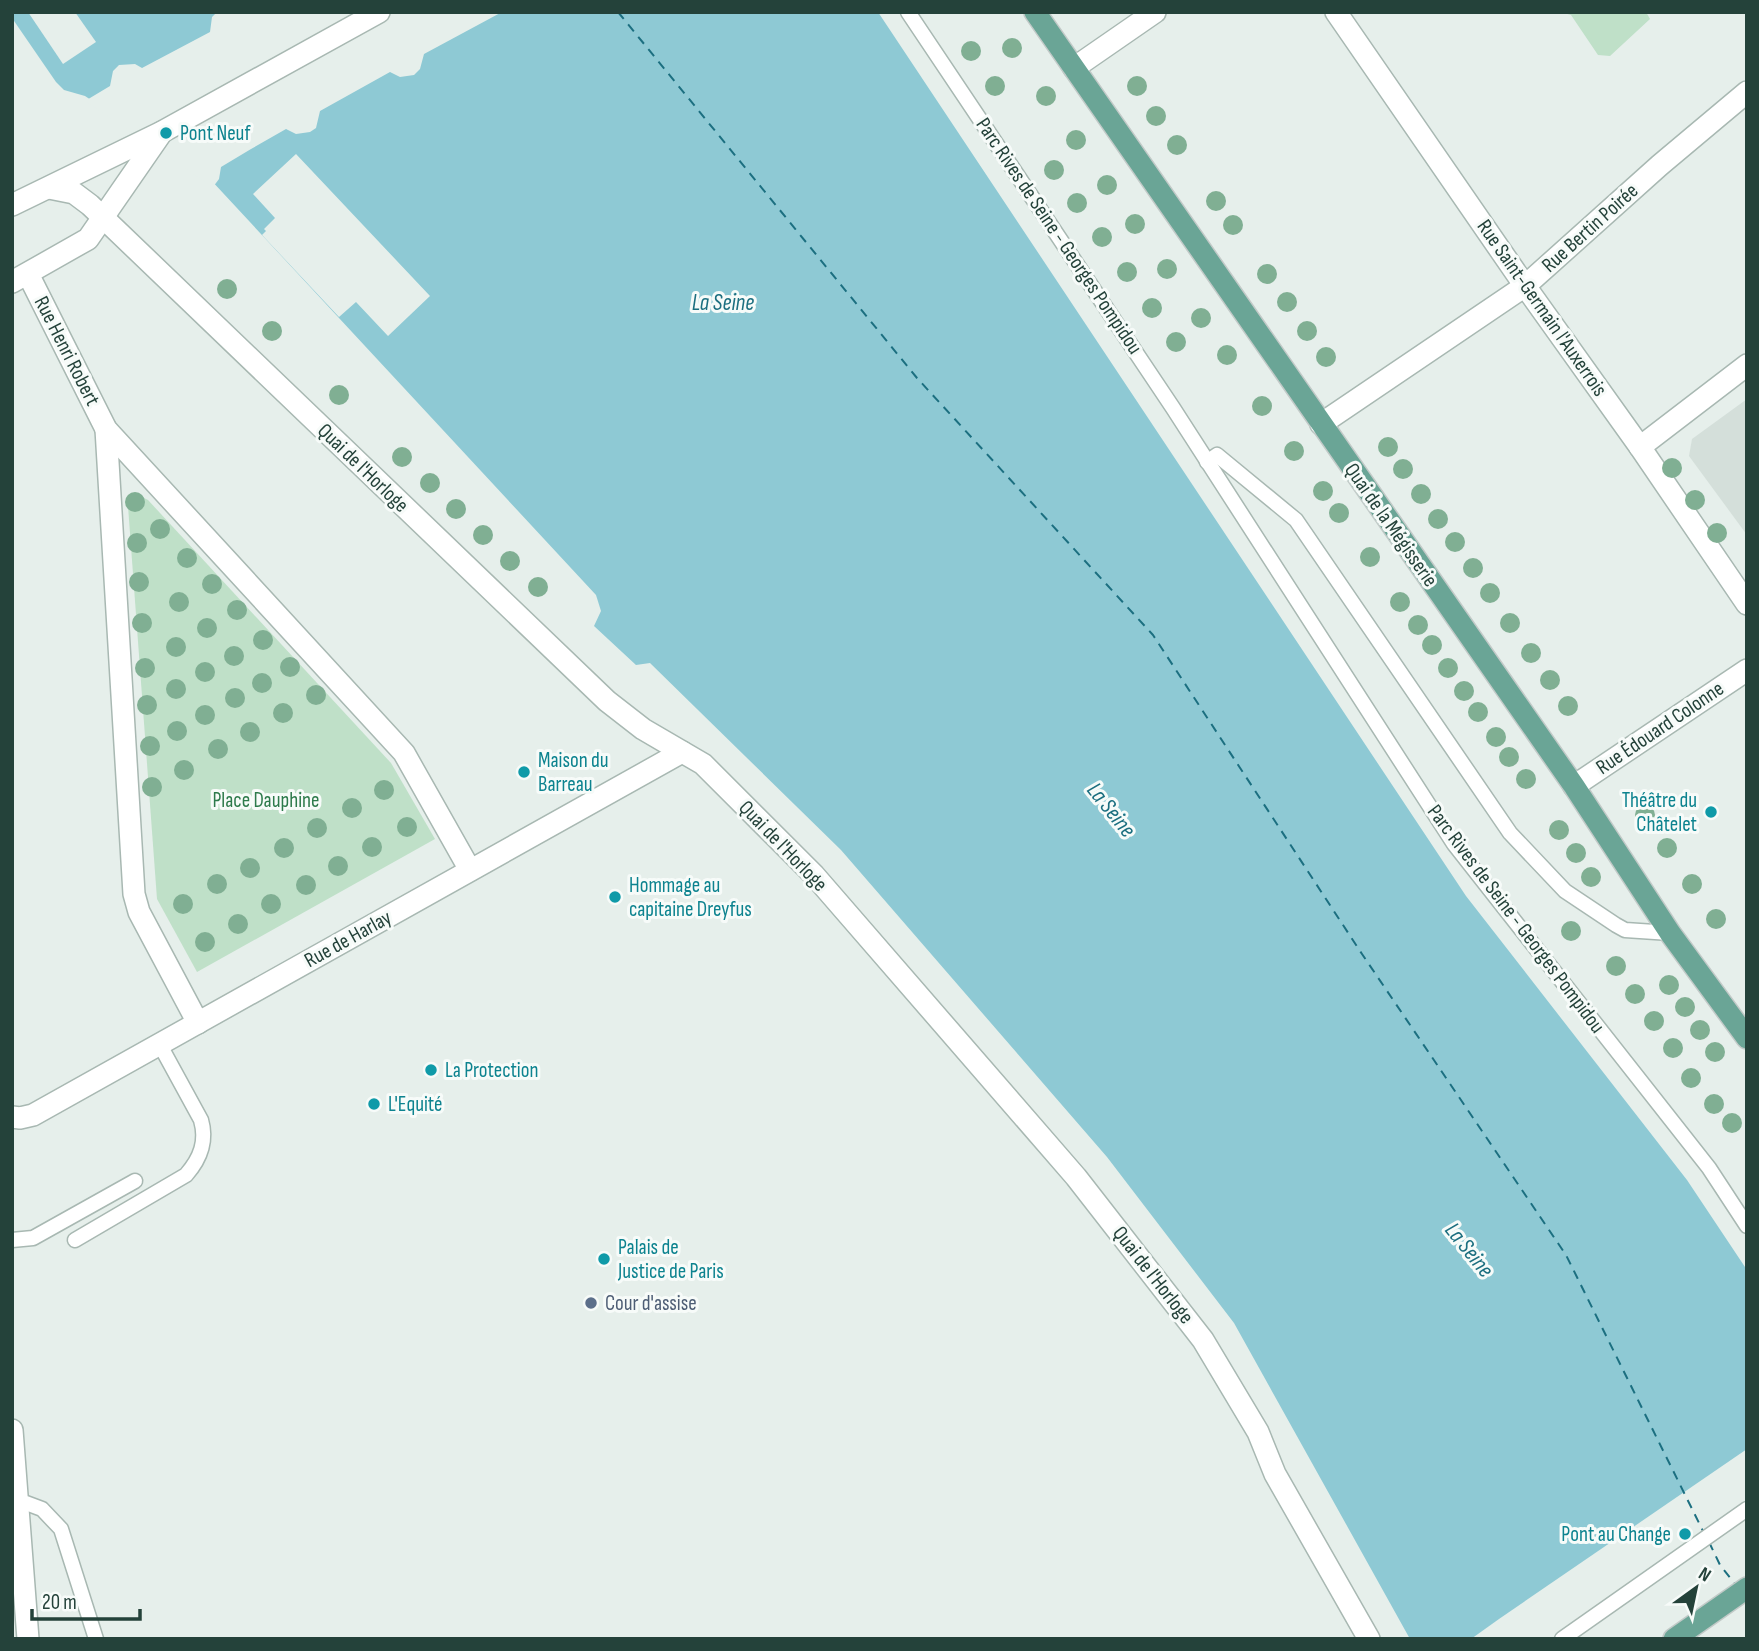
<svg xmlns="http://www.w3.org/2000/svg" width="1759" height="1651" font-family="'Sofia Sans Condensed',sans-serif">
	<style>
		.built { fill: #d4dfda }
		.green { fill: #bfe0c8 }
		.water { fill: #8ec9d4 }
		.pier { fill: #e6efeb }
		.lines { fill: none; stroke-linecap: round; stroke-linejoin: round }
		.ferry { stroke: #1c6f80; stroke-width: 2; stroke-dasharray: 9 7; stroke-linecap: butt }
		.service-casing { stroke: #a8b8b2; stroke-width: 17 }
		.minor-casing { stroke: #a8b8b2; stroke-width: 24 }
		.tertiary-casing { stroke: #a8b8b2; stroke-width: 24 }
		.primary-casing { stroke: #c2cac8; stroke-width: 24 }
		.service { stroke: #fff; stroke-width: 14 }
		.minor { stroke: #fff; stroke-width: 21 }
		.tertiary { stroke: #fff; stroke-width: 21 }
		.primary { stroke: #6aa596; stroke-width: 21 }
		.tree { fill: #80af93 }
		.culture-dot { fill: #0f9aa8; stroke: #f7fbf9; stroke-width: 2.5 }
		.service-dot { fill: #5c6f8a; stroke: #f7fbf9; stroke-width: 2.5 }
		.labels { text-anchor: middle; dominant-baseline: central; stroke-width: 6; stroke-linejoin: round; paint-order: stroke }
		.culture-label { font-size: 21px; fill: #0d838f; stroke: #f7fbf9; text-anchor: start }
		.street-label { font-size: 21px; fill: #24423a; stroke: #f7fbf9 }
		.park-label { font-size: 21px; fill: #2d7a4b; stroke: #f7fbf9 }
		.service-label { font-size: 21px; fill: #4e5e75; stroke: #f7fbf9; text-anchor: start }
		.water-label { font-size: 23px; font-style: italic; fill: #1c6f80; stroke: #f7fbf9 }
	</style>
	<rect width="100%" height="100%" fill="#e6efeb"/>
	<!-- built -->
	<path class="built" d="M 1747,399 L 1747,535 L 1689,456 L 1692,439 Z"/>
	<!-- green -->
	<g class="green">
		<path d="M 1560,12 L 1646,12 L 1650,19 L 1610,56 L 1598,55 L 1571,15 Z"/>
		<path d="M 140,496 L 148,500 L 391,763 L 435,839 L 197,972 L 157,899 L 128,506 L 134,498 Z"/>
	</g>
	<!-- water -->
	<path class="water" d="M 12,12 L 878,12 L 1466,896 L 1687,1180 L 1747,1270 L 1747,1639 L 1410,1639 L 1234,1323 L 1107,1157 L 841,850 L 650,663 L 636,665 L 594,626 L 601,611 L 596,595 L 210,179 L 85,96 L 64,90 L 56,82 L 12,18 Z"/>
	<!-- pier -->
	<g class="pier">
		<path d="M 28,12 L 75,12 L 96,42 L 63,64 Z"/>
		<path d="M 217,12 L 243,13 L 502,12 L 424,54 L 420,69 L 414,75 L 400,77 L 390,72 L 320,111 L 316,128 L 310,132 L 296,134 L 286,129 L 251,149 L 221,167 L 219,179 L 213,187 L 85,101 L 110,86 L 113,71 L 119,65 L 135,64 L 142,68 L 210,32 L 212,17 Z"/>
		<path d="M 296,154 L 430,296 L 388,336 L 356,302 L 339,317 L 262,235 L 266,231 L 264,229 L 275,218 L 253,194 Z"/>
		<path d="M 1747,1449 L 1747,1639 L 1471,1639 L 1499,1619 Z"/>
	</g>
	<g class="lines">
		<!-- ferry -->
		<g class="ferry">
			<path d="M 618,12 L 917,378 L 1153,635 L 1362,954 L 1566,1255 L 1703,1531"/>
			<path d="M 1709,1542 L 1720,1565 L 1735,1584"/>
		</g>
		<defs>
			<g id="service">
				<path d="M 908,12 L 1173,408 L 1454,844 L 1709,1168 L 1747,1226"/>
				<path d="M 1207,462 L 1217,455 L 1296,520 L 1510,833 L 1565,891 L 1616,925 L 1625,930 L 1670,933"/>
				<path d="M 12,1240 L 33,1238 L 135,1181"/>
				<path d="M 75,1240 L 186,1175 C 201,1158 207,1141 201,1120 L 160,1045"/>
				<path d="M 18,1503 L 26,1503 L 42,1509 L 61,1529 L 96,1639"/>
				<path d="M 1562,1639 L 1747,1509"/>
			</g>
			<g id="minor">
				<path d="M 1336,12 L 1525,286 L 1640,447 L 1747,604"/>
				<path d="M 1074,68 L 1155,12"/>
				<path d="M 49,188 L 74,193 L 90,205 L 607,701 L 643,729 L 703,764 L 814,875 L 1076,1177 L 1203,1340 L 1258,1432 L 1275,1474 L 1369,1639"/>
				<path d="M 28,274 L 106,429 L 404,753 L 470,870"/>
				<path d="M 12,282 L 88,239 L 162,132"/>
				<path d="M 1321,424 L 1525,286 L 1660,165 L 1747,92"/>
				<path d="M 106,429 L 134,894 L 139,912 L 198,1023"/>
				<path d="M 1640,447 L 1747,365"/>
				<path d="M 1574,786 L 1747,670"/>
				<path d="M 12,1117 L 20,1118 L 33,1115 L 682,752"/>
				<path d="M 12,1430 L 28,1639"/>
			</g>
			<path id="tertiary" d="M 12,205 L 162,132 L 379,12"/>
			<g id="primary">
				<path d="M 1035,12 L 1574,786 L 1670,933 L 1747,1038"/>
				<path d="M 1674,1639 L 1747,1588"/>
			</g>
		</defs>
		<!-- service casing -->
		<use href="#service" class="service-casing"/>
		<!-- minor casing -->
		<use href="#minor" class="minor-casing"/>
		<!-- tertiary casing -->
		<use href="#tertiary" class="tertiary-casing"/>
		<!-- primary casing -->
		<use href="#primary" class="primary-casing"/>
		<!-- service -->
		<use href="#service" class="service"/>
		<!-- minor -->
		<use href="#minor" class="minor"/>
		<!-- tertiary -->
		<use href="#tertiary" class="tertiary"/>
		<!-- primary -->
		<use href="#primary" class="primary"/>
	</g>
	<!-- trees -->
	<g class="tree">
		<circle cx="1012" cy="48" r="10"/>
		<circle cx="971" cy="51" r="10"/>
		<circle cx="995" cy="86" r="10"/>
		<circle cx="1137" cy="86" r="10"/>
		<circle cx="1046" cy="96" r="10"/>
		<circle cx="1156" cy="116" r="10"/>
		<circle cx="1076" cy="140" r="10"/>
		<circle cx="1177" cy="145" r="10"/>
		<circle cx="1054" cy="170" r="10"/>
		<circle cx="1107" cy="185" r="10"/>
		<circle cx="1216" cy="201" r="10"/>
		<circle cx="1077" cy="203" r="10"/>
		<circle cx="1135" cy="224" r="10"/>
		<circle cx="1233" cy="225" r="10"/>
		<circle cx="1102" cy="237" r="10"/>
		<circle cx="1167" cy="269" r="10"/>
		<circle cx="1127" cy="272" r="10"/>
		<circle cx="1267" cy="274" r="10"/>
		<circle cx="227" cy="289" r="10"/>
		<circle cx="1287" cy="302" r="10"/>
		<circle cx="1152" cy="308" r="10"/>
		<circle cx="1201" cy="318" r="10"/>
		<circle cx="272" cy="331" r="10"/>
		<circle cx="1307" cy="331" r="10"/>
		<circle cx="1176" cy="342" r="10"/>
		<circle cx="1227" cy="355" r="10"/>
		<circle cx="1326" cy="357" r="10"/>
		<circle cx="339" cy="395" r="10"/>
		<circle cx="1262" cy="406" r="10"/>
		<circle cx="1388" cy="447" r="10"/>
		<circle cx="1294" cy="451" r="10"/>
		<circle cx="402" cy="457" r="10"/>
		<circle cx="1672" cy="468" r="10"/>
		<circle cx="1403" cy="469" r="10"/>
		<circle cx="430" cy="483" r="10"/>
		<circle cx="1323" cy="491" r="10"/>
		<circle cx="1421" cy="494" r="10"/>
		<circle cx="1695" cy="500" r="10"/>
		<circle cx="135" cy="502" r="10"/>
		<circle cx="456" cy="509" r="10"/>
		<circle cx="1339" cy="513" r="10"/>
		<circle cx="1438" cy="519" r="10"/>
		<circle cx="160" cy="529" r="10"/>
		<circle cx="1717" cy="533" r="10"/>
		<circle cx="483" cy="535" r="10"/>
		<circle cx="1455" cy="542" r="10"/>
		<circle cx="137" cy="543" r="10"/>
		<circle cx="1370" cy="557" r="10"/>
		<circle cx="187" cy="558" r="10"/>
		<circle cx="510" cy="561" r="10"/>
		<circle cx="1473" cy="568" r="10"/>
		<circle cx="139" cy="582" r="10"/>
		<circle cx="212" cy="584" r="10"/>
		<circle cx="538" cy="587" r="10"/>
		<circle cx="1490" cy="593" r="10"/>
		<circle cx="179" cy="602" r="10"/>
		<circle cx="1400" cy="602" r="10"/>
		<circle cx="237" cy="610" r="10"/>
		<circle cx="142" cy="623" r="10"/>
		<circle cx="1510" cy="623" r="10"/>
		<circle cx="1418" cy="625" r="10"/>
		<circle cx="207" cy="628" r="10"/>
		<circle cx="263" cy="640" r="10"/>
		<circle cx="1432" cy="645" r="10"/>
		<circle cx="176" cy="647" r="10"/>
		<circle cx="1531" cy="653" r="10"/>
		<circle cx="234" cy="656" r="10"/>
		<circle cx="290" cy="667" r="10"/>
		<circle cx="145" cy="668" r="10"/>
		<circle cx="1448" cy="668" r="10"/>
		<circle cx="205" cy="672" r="10"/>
		<circle cx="1550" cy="680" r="10"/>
		<circle cx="262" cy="683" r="10"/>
		<circle cx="176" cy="689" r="10"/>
		<circle cx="1464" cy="691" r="10"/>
		<circle cx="316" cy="695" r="10"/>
		<circle cx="235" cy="698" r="10"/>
		<circle cx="147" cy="705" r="10"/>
		<circle cx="1568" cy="706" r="10"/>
		<circle cx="1478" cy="712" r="10"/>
		<circle cx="283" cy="713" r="10"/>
		<circle cx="205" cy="715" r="10"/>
		<circle cx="177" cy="731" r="10"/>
		<circle cx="250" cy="732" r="10"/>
		<circle cx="1496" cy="737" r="10"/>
		<circle cx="150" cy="746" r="10"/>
		<circle cx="218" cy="749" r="10"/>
		<circle cx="1509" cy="757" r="10"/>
		<circle cx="184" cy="770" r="10"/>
		<circle cx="1526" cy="779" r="10"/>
		<circle cx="152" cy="787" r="10"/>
		<circle cx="384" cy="790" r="10"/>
		<circle cx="352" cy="808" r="10"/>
		<circle cx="1645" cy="815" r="10"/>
		<circle cx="407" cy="827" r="10"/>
		<circle cx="317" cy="828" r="10"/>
		<circle cx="1559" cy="830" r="10"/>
		<circle cx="372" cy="847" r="10"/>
		<circle cx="284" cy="848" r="10"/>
		<circle cx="1667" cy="848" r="10"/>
		<circle cx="1576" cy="853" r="10"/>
		<circle cx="338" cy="866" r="10"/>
		<circle cx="250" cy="868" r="10"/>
		<circle cx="1591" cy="877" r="10"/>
		<circle cx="217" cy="884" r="10"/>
		<circle cx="1692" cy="884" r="10"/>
		<circle cx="306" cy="885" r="10"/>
		<circle cx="183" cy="904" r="10"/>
		<circle cx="271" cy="904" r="10"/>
		<circle cx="1716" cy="919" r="10"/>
		<circle cx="238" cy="924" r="10"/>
		<circle cx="1571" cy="931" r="10"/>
		<circle cx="205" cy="942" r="10"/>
		<circle cx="1616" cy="966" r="10"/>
		<circle cx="1669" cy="985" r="10"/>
		<circle cx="1635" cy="994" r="10"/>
		<circle cx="1685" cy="1007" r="10"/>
		<circle cx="1654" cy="1021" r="10"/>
		<circle cx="1700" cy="1030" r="10"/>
		<circle cx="1673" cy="1048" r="10"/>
		<circle cx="1715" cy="1052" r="10"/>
		<circle cx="1691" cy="1078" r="10"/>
		<circle cx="1714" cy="1104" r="10"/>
		<circle cx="1732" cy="1123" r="10"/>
	</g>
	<!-- markers -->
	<g class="culture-dot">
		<circle cx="166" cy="133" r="7"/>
		<circle cx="524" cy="772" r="7"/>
		<circle cx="1711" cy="812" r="7"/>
		<circle cx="615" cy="897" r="7"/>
		<circle cx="431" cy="1070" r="7"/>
		<circle cx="374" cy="1104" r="7"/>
		<circle cx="604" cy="1259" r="7"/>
		<circle cx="1685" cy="1534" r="7"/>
	</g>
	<circle class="service-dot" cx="591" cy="1303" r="7"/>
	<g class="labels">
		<!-- culture labels -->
		<g class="culture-label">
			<text x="180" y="133">Pont Neuf</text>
			<text x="538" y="760">Maison du<tspan x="538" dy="24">Barreau</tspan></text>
			<text x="1697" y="800" text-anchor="end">Théâtre du<tspan x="1697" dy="24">Châtelet</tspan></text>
			<text x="629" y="885">Hommage au<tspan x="629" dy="24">capitaine Dreyfus</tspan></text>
			<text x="445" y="1070">La Protection</text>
			<text x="388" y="1104">L'Equité</text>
			<text x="618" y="1247">Palais de<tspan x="618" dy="24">Justice de Paris</tspan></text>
			<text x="1671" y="1534" text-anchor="end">Pont au Change</text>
		</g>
		<!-- street labels -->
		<g class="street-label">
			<text transform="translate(1590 228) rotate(-42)">Rue Bertin Poirée</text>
			<text transform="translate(1059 236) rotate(56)">Parc Rives de Seine - Georges Pompidou</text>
			<text transform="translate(1542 308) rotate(55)">Rue Saint-Germain l'Auxerrois</text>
			<text transform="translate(67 351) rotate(63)">Rue Henri Robert</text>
			<text transform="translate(363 468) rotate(44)">Quai de l'Horloge</text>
			<text transform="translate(1391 525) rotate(55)">Quai de la Mégisserie</text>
			<text transform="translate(1660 728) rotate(-34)">Rue Édouard Colonne</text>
			<text transform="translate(783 846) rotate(46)">Quai de l'Horloge</text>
			<text transform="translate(1516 919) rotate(53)">Parc Rives de Seine - Georges Pompidou</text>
			<text transform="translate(348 939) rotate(-29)">Rue de Harlay</text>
			<text transform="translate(1153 1275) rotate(52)">Quai de l'Horloge</text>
		</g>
		<!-- park labels -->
		<g class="park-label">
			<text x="266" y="800">Place Dauphine</text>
		</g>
		<!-- service labels -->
		<g class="service-label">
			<text x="605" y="1303">Cour d'assise</text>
		</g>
		<!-- water labels -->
		<g class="water-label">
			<text x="723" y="303">La Seine</text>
			<text transform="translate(1111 810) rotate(51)">La Seine</text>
			<text transform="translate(1469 1250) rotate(51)">La Seine</text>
		</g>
	</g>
	<!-- border -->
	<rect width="1759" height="1651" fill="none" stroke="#24423a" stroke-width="28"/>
	<!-- north arrow -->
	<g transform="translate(1696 1588) rotate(33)" stroke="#f7fbf9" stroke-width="5" paint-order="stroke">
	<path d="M0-5L12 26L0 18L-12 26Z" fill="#24423a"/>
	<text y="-10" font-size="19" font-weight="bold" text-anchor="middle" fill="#24423a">N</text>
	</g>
	<!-- scale -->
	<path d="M32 1609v10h108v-10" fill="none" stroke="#24423a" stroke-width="3.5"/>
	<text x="42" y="1609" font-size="21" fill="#24423a" stroke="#f7fbf9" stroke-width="5" paint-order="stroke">20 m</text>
</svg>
